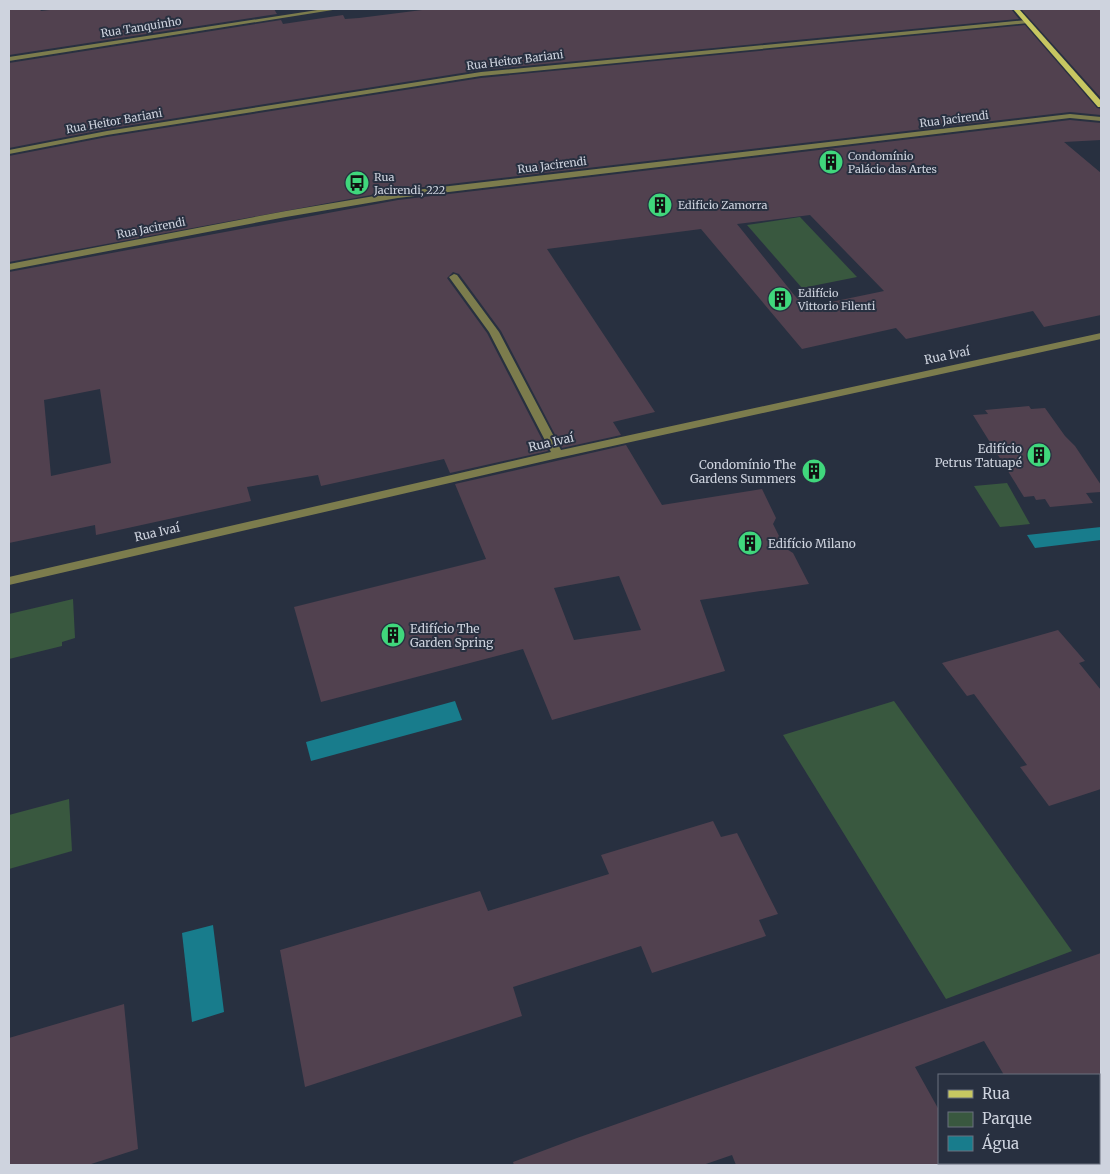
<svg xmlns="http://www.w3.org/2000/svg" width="1110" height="1174" font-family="Merriweather,serif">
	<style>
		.green { fill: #39583f }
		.water { fill: #187c8c }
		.building { fill: #51414f; fill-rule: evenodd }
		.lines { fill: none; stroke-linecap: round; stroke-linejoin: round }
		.minor { fill: #7c7c4d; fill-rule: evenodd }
		.major { fill: #c7c761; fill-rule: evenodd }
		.labels { text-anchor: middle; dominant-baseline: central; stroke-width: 4; stroke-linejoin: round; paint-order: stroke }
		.far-street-label { font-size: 11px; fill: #ced3de; stroke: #283040 }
		.far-poi-label { font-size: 11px; fill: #ced3de; stroke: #283040; text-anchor: start }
		.street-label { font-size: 12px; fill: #ced3de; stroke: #283040 }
		.poi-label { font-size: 12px; fill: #ced3de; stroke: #283040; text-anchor: end }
	</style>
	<rect width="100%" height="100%" fill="#283040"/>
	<!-- green -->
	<g class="green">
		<path d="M 800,217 L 857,277 L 802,288 L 747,225 Z"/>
		<path d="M 1007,483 L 1030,524 L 1000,527 L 974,486 Z"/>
		<path d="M 73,599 L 75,638 L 62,642 L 62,646 L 9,659 L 9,614 Z"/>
		<path d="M 894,701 L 1072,951 L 946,999 L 783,735 Z"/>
		<path d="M 69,799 L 72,851 L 9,869 L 9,815 Z"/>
	</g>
	<!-- water -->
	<g class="water">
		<path d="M 1101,527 L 1101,540 L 1035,548 L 1027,535 Z"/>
		<path d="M 455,701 L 462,720 L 311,761 L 306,742 Z"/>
		<path d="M 213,925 L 224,1012 L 192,1022 L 182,933 Z"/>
	</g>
	<!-- building -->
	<g class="building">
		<path d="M 9,9 L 40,9 L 41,11 L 58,9 L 274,9 L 277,14 L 9,55 Z"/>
		<path d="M 430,9 L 1011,9 L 1019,19 L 481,70 L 107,129 L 9,148 L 9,63 L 281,20 L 283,24 L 343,15 L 345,19 L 359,18 Z"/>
		<path d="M 1021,9 L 1101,9 L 1101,98 Z"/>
		<path d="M 1025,25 L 1097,108 L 1101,109 L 1101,115 L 1070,112 L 398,190 L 9,262 L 9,156 L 107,137 L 481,78 Z"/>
		<path d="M 1070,120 L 1101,123 L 1101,140 L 1064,142 L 1101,173 L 1101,315 L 1044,327 L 1033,311 L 906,339 L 896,328 L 802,349 L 701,229 L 547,249 L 655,412 L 613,422 L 621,435 L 562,448 L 501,331 L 459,274 L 453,272 L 447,278 L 487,333 L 548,451 L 450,473 L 444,459 L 321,486 L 318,475 L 247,487 L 251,501 L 96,535 L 95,525 L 9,543 L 9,272 L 398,200 ZM 810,215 L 884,291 L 807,307 L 795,296 L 737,224 ZM 100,389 L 111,463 L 51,476 L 44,400 Z"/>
		<path d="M 1029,406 L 1031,409 L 1045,408 L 1065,436 L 1075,446 L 1101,485 L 1101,492 L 1086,493 L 1093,503 L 1050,507 L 1045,499 L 1036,500 L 1034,496 L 1024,497 L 973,415 L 988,414 L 985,410 Z"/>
		<path d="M 626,445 L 662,505 L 762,489 L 776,518 L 773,524 L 785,548 L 793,553 L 809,584 L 700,600 L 725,671 L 552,720 L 523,649 L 321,702 L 294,607 L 486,559 L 455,484 ZM 619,576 L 641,630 L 574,640 L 554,588 Z"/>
		<path d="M 1058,630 L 1085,661 L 1079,663 L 1101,690 L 1101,789 L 1049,806 L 1020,767 L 1027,765 L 974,694 L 967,696 L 942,663 Z"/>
		<path d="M 713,821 L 721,837 L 737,833 L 778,914 L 759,920 L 766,936 L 652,973 L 641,946 L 513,987 L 522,1016 L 305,1087 L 280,950 L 480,891 L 488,911 L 609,874 L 601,855 Z"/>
		<path d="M 1101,953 L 1101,1075 L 1004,1075 L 984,1041 L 915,1067 L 939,1110 L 939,1165 L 736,1165 L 732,1155 L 703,1165 L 514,1165 L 513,1162 L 577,1138 Z"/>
		<path d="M 124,1004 L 138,1149 L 88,1165 L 9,1165 L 9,1038 Z"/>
	</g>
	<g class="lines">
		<!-- minor -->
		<g class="minor">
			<path d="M 324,9 L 339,9 L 9,61 L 9,57 Z"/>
			<path d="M 1027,20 L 1029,21 L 1029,23 L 481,76 L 107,135 L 9,154 L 9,150 L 107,131 L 481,72 Z"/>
			<path d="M 1070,114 L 1101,117 L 1101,121 L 1070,118 L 398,198 L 286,217 L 9,270 L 9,264 L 286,211 L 398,192 Z"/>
			<path d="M 454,274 L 457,275 L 499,332 L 561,450 L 1101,333 L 1101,339 L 558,458 L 9,585 L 9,577 L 551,452 L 489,332 L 449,277 Z"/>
		</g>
		<!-- major -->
		<path class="major" d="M 1013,9 L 1019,9 L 1101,101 L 1101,107 L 1098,107 Z"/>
	</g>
	<!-- icons -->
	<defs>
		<symbol id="building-disc" viewBox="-11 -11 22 22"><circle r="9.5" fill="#40d77c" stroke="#283040"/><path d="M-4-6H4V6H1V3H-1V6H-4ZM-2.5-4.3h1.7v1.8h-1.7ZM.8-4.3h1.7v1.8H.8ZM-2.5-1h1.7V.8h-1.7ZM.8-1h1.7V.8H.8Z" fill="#111"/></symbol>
		<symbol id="bus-disc" viewBox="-11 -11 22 22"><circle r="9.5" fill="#40d77c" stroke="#283040"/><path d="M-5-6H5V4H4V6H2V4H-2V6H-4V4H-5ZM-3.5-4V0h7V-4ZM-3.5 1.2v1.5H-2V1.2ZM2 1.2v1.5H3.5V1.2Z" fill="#111"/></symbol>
	</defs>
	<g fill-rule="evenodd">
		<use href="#building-disc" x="817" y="148" width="28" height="28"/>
		<use href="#bus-disc" x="343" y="169" width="28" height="28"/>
		<use href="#building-disc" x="646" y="191" width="28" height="28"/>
		<use href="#building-disc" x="766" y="285" width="28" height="28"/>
		<use href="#building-disc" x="1025" y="441" width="28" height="28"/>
		<use href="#building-disc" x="800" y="457" width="28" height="28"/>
		<use href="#building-disc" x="736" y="529" width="28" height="28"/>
		<use href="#building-disc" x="379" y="621" width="28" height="28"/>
	</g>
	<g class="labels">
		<!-- far-street labels -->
		<g class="far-street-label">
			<text transform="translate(141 27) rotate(-9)">Rua Tanquinho</text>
			<text transform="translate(515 60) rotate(-7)">Rua Heitor Bariani</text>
			<text transform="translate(954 119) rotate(-7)">Rua Jacirendi</text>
			<text transform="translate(114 121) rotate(-10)">Rua Heitor Bariani</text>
			<text transform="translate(552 165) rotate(-7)">Rua Jacirendi</text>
			<text transform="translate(151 228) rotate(-11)">Rua Jacirendi</text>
		</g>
		<!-- far-poi labels -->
		<g class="far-poi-label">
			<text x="848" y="156">Condomínio<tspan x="848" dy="13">Palácio das Artes</tspan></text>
			<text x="374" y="177">Rua<tspan x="374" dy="13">Jacirendi, 222</tspan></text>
			<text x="678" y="205">Edificio Zamorra</text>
			<text x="798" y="293">Edifício<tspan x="798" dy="13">Vittorio Filenti</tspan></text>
		</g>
		<!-- street labels -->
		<g class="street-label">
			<text transform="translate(947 355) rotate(-12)">Rua Ivaí</text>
			<text transform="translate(551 442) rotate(-13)">Rua Ivaí</text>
			<text transform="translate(157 532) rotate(-13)">Rua Ivaí</text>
		</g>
		<!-- poi labels -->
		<g class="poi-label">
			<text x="1022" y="448">Edifício<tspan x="1022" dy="14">Petrus Tatuapé</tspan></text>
			<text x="796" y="464">Condomínio The<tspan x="796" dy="14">Gardens Summers</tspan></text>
			<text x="768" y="543" text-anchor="start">Edifício Milano</text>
			<text x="410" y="628" text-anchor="start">Edifício The<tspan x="410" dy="14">Garden Spring</tspan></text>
		</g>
	</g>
	<!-- border -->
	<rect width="1110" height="1174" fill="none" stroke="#ced3de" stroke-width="20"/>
	<!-- legend -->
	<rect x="938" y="1074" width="162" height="90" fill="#283040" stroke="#6a717f"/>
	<rect x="948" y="1090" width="25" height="8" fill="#c7c761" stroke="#6a717f"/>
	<text x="982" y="1099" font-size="15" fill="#ced3de">Rua</text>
	<rect x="948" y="1112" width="25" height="15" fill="#39583f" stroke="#6a717f"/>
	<text x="982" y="1124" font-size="15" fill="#ced3de">Parque</text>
	<rect x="948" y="1136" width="25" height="15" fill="#187c8c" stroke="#6a717f"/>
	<text x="982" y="1149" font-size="15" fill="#ced3de">Água</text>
</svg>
